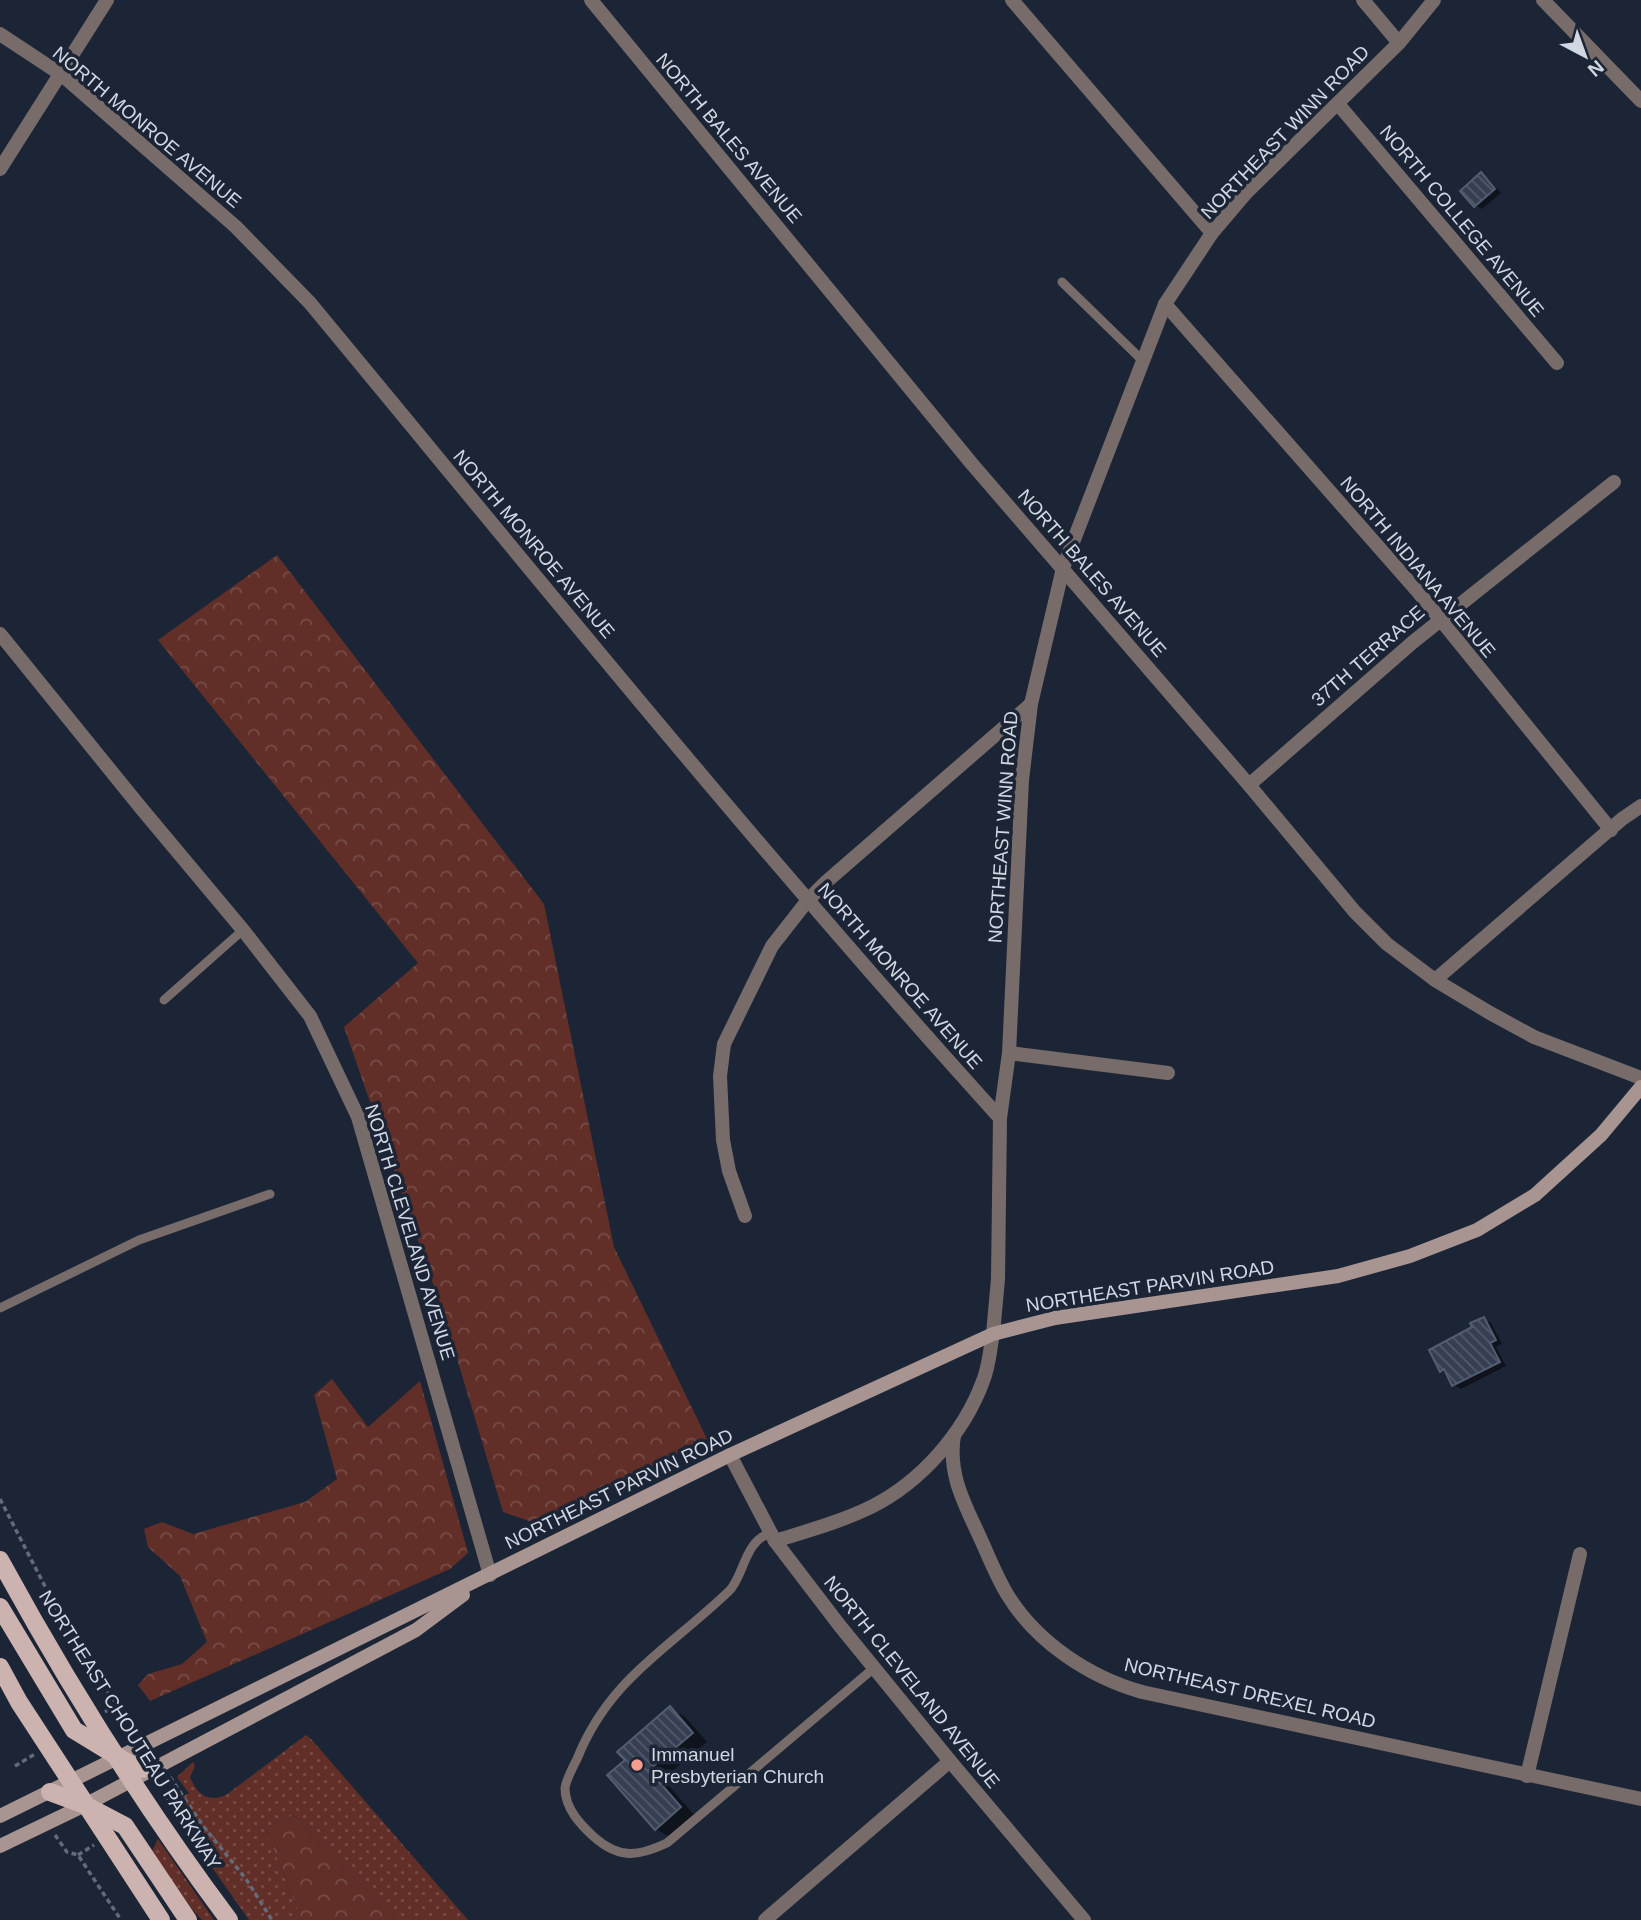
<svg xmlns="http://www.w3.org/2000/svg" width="1641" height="1920" font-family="Arial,sans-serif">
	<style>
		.grass { fill: url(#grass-dots) }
		.forest { fill: url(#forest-crowns) }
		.shadow { fill: #0007 }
		.building { fill: url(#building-back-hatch); stroke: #535d72; stroke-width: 2 }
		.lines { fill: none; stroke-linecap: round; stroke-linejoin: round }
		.path { stroke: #636b7a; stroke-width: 3.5; stroke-dasharray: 5 3.5; stroke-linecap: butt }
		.service { stroke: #786c6a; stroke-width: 9 }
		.minor { stroke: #786c6a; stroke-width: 14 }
		.tertiary { stroke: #786c6a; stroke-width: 14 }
		.secondary { stroke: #a89491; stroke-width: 14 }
		.primary { stroke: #ccb3af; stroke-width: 18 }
		.poi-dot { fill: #f59d8f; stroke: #1c2536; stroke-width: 2.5 }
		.labels { text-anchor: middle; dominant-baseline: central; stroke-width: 7; stroke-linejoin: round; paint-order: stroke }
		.street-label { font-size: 19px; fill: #d1d8e3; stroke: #1c2536 }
		.poi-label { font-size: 19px; fill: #d1d8e3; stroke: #1c2536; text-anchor: start }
	</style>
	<defs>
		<pattern id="grass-dots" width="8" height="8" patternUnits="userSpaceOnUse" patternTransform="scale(1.75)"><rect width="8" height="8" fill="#612f28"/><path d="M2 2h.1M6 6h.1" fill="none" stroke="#774c47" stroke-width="1.8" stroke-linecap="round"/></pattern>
		<pattern id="forest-crowns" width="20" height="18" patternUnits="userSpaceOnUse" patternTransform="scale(1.75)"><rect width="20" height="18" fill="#612f28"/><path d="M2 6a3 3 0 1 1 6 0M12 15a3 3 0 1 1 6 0" fill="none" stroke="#774c47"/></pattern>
		<pattern id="building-back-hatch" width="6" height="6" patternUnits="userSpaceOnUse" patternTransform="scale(1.75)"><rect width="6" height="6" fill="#363f52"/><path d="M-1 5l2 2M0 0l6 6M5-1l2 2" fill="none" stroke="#525a6b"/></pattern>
	</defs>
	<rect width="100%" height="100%" fill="#1c2536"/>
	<!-- grass -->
	<g class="grass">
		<path d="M 306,1735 L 312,1740 L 468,1920 L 395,1920 L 294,1815 L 265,1828 L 302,1920 L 249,1920 L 176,1816 L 172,1803 L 189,1793 L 177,1777 L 193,1762 L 195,1766 L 190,1777 C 197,1794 207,1803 226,1795 Z"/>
		<path d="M 158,1839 L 214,1920 L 202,1920 L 191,1908 L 152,1851 Z"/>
	</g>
	<!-- forest -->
	<g class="forest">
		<path d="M 277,555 L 544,904 L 614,1247 L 707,1439 L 538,1524 L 503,1512 L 444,1315 L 344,1027 L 418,963 L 158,640 Z"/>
		<path d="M 332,1379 L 368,1427 L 420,1381 L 468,1553 L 450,1569 L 150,1701 L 138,1685 L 148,1674 L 182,1664 L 207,1642 L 180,1576 L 148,1547 L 144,1529 L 162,1522 L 193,1534 L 305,1502 L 337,1479 L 314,1395 Z"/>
		<path d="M 294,1815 L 395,1920 L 302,1920 L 265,1828 Z"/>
	</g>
	<!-- shadow -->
	<g class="shadow">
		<path d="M 1481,175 L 1488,179 L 1501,193 L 1482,209 L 1475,205 Z"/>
		<path d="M 1484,1319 L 1491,1323 L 1502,1344 L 1496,1347 L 1506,1366 L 1461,1389 L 1454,1385 L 1449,1375 L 1441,1370 Z"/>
		<path d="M 670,1708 L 685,1717 L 707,1742 L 663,1779 L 695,1816 L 671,1838 L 656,1829 L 627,1760 Z"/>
	</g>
	<!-- building -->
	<g class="building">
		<path d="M 1481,172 L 1495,189 L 1474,207 L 1460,191 Z"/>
		<path d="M 1484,1317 L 1496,1340 L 1490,1343 L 1500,1362 L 1452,1386 L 1444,1369 L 1440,1372 L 1429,1350 L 1472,1327 L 1470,1323 Z"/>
		<path d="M 670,1706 L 693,1733 L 649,1770 L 681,1807 L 655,1830 L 607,1775 L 625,1760 L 617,1752 Z"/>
	</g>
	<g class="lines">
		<!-- path -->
		<g class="path">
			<path d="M 0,1499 L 86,1666 L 139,1730"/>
			<path d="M 105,1712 L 118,1704"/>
			<path d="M 15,1766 L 35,1754"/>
			<path d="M 170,1777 L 204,1827 L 246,1879 L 272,1920"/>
			<path d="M 167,1801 L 181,1792"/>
			<path d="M 55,1835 L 67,1852 L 78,1855 L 121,1920"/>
			<path d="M 78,1855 L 94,1845"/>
		</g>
		<!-- service -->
		<g class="service">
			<path d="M 1062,282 L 1143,361"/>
			<path d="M 164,1000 L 243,930"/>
			<path d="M 0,1308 L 139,1240 L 270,1194"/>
			<path d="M 771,1533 C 744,1540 744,1577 729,1591 C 670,1648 609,1678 577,1759 C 573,1767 566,1780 565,1788 C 565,1809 581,1825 594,1837 C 620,1860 639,1856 667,1843 L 874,1668"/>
		</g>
		<!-- minor -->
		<g class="minor">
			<path d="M 591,0 L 972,464 L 1249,785 L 1355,912 L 1387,944 L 1435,980 L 1490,1013 L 1534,1037 L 1641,1078"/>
			<path d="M 1012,0 L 1212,233"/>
			<path d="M 1363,0 L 1399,43"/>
			<path d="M 1543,0 L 1641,101"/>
			<path d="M 0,34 L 62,75 L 236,227 L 310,303 C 537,577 761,854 1000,1118"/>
			<path d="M 1338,104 L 1557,363"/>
			<path d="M 0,169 L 107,0"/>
			<path d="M 1165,304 L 1419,593 L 1611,830"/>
			<path d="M 0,634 L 141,808 L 243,930 L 310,1016 L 358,1117 L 490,1575"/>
			<path d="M 1249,785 L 1413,642 L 1614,482"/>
			<path d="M 1435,980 L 1622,819 L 1641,806"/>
			<path d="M 1009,1053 L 1168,1073"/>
			<path d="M 745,1216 L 729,1171 L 723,1140 L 720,1076 L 724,1044 L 772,946 L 808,900 L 826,882 L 1031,704"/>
			<path d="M 954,1435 C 948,1471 962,1499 977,1531 C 987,1552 995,1574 1007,1594 C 1036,1642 1089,1677 1142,1692 L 1641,1799"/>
			<path d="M 730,1455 L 775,1541 L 840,1626 L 950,1761 L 1084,1920"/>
			<path d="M 775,1541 C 807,1531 840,1522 871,1507 C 921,1482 964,1433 983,1381 C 989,1367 990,1349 993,1334"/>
			<path d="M 1527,1776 L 1580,1554"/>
			<path d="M 765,1920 L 950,1761"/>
		</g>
		<!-- tertiary -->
		<path class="tertiary" d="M 993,1334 L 998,1279 L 1000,1118 L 1009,1053 L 1022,780 L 1031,704 L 1063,568 L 1165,304 L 1212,233 L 1246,193 L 1399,43 L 1434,0"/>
		<!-- secondary -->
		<g class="secondary">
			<path d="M 0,1816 L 730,1455 L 993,1334 L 1055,1318 L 1338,1276 L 1410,1256 L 1477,1230 L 1535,1195 L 1601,1135 L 1641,1087"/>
			<path d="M 0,1846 L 85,1805 L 416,1630 L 463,1595"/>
		</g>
		<!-- primary -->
		<g class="primary">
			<path d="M 0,1560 C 68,1685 144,1806 229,1920"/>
			<path d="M 0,1607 L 74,1730 L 138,1769 L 154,1768"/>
			<path d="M 0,1667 L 19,1702 L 161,1920"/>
			<path d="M 50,1792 L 85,1805 L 125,1826 L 188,1920"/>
		</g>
	</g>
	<!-- markers -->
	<circle class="poi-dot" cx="637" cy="1765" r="7"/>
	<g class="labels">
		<!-- street labels -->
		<g class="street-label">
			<text transform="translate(147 127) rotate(40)">NORTH MONROE AVENUE</text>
			<text transform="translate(1285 132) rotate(-46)">NORTHEAST WINN ROAD</text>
			<text transform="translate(729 138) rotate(50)">NORTH BALES AVENUE</text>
			<text transform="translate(1462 221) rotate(50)">NORTH COLLEGE AVENUE</text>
			<text transform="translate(534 544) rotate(50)">NORTH MONROE AVENUE</text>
			<text transform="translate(1418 567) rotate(50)">NORTH INDIANA AVENUE</text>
			<text transform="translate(1092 573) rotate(49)">NORTH BALES AVENUE</text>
			<text transform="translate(1368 656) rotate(-41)">37TH TERRACE</text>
			<text transform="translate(1003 827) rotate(-86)">NORTHEAST WINN ROAD</text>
			<text transform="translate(900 976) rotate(49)">NORTH MONROE AVENUE</text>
			<text transform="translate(410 1232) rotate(73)">NORTH CLEVELAND AVENUE</text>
			<text transform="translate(1150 1286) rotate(-9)">NORTHEAST PARVIN ROAD</text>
			<text transform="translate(619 1489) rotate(-26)">NORTHEAST PARVIN ROAD</text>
			<text transform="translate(912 1682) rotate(51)">NORTH CLEVELAND AVENUE</text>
			<text transform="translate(1250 1693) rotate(13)">NORTHEAST DREXEL ROAD</text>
			<text transform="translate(130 1730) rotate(58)">NORTHEAST CHOUTEAU PARKWAY</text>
		</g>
		<!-- poi labels -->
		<g class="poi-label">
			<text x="651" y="1754">Immanuel<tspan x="651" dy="22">Presbyterian Church</tspan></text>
		</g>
	</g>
	<!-- north arrow -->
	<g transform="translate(1585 56) rotate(139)" stroke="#1c2536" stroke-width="5" paint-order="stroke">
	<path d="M0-5L12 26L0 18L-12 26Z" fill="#d1d8e3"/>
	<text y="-10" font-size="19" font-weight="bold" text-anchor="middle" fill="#d1d8e3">N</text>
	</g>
</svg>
